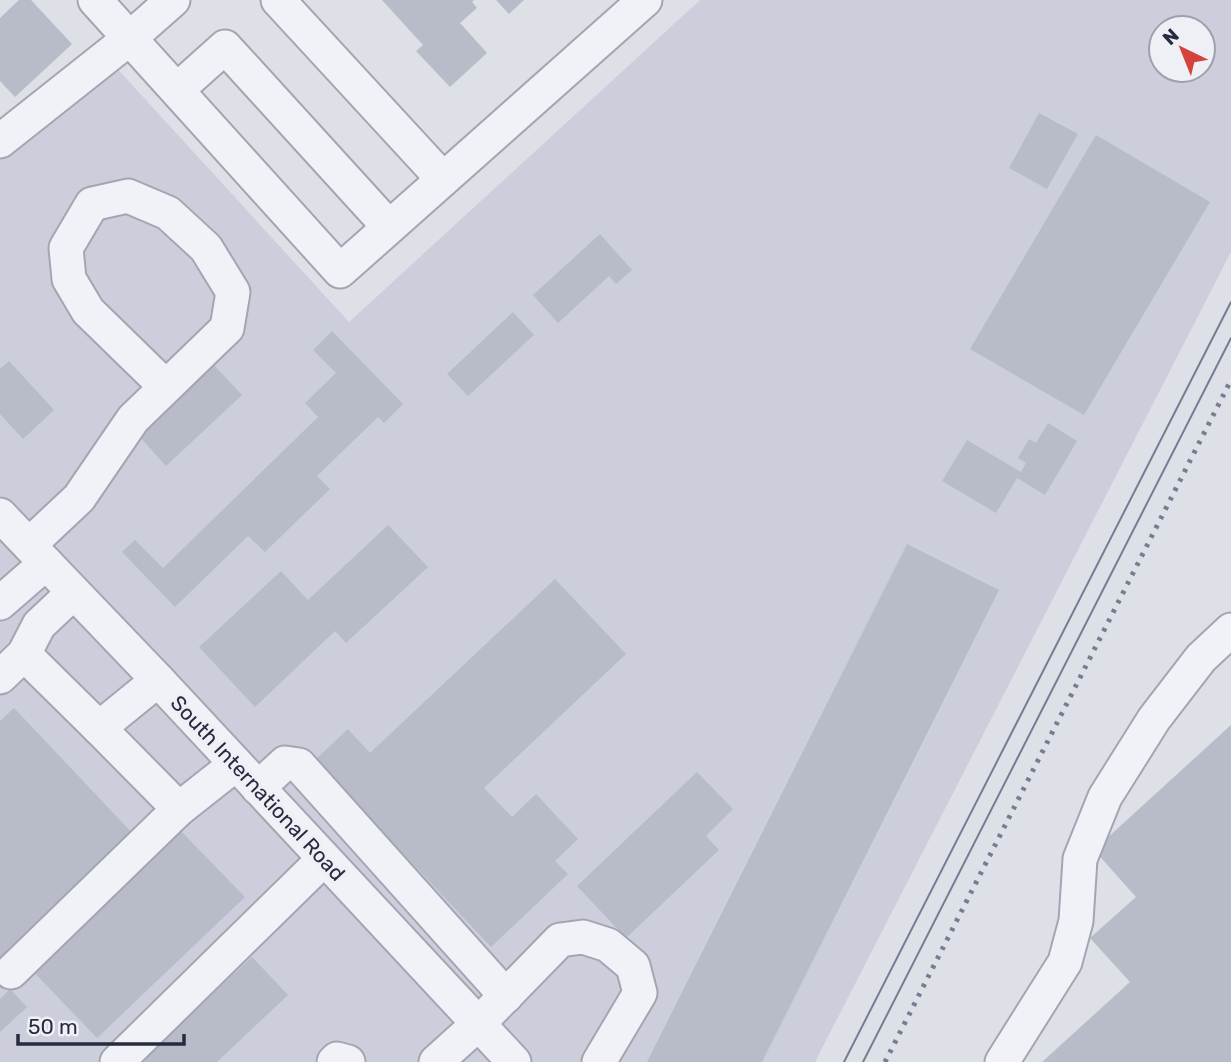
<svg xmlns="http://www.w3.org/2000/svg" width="1231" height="1062" font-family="Rubik,sans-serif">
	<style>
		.built { fill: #cccfdb; fill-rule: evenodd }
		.building { fill: #b8bbc8 }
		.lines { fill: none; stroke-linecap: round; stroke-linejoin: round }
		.minor-casing { stroke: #a3a6b2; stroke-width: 37 }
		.minor { stroke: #f1f2f7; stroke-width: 33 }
		.tram { stroke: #777c93; stroke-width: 2 }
		.rail { stroke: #777c93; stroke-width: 5; stroke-dasharray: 3.5 7; stroke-linecap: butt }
		.labels { text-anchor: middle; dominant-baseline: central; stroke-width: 7; stroke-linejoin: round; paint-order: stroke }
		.street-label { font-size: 21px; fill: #272b40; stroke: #eef0f6 }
	</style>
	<rect width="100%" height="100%" fill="#dee0e8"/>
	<!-- built -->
	<path class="built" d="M 700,0 L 1231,0 L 1231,252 L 815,1062 L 0,1062 L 0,159 L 113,64 L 349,322 ZM 1161,28 L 1203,28 L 1203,70 L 1161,70 Z"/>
	<!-- building -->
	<g class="building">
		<path d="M 19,0 L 31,0 L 72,44 L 15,97 L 0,81 L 0,18 Z"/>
		<path d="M 382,0 L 474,0 L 472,2 L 477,8 L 460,23 L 487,53 L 450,87 L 416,51 L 423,45 Z"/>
		<path d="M 496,0 L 524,0 L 509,14 Z"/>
		<path d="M 1039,113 L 1078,134 L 1047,189 L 1009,168 Z"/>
		<path d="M 1096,135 L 1210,202 L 1084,415 L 970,349 Z"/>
		<path d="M 600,234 L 632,270 L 616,284 L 609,276 L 558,323 L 533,295 Z"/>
		<path d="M 513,312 L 534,335 L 468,396 L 447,374 Z"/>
		<path d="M 332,331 L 403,404 L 384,423 L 378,417 L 317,476 L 330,489 L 265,552 L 248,536 L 175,607 L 122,552 L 135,540 L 163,568 L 318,417 L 305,403 L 336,373 L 313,350 Z"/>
		<path d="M 9,361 L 54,410 L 23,439 L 0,414 L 0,369 Z"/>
		<path d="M 214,365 L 242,395 L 166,466 L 138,435 Z"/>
		<path d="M 1048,423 L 1077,441 L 1045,495 L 1017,478 L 996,513 L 942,481 L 967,440 L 1021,472 L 1026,463 L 1018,458 L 1029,439 L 1036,443 Z"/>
		<path d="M 388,525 L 428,567 L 346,643 L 335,631 L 255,707 L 199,647 L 281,571 L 308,600 Z"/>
		<path d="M 907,544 L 999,590 L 762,1062 L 647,1062 Z"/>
		<path d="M 555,579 L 626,654 L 484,788 L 512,817 L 536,794 L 578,839 L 555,861 L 568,874 L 491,947 L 315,760 L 348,729 L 370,753 Z"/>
		<path d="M 14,708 L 135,836 L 0,964 L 0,721 Z"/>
		<path d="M 1231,725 L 1231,1062 L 1042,1062 L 1130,982 L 1090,938 L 1136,897 L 1094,850 Z"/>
		<path d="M 697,772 L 733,809 L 706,836 L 719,850 L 626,938 L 577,886 Z"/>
		<path d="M 175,825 L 245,897 L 97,1038 L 27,965 Z"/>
		<path d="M 252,957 L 288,995 L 217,1062 L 139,1062 Z"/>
		<path d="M 10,989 L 27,1007 L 0,1032 L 0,999 Z"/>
	</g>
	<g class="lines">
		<defs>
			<g id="minor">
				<path d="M 95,0 L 340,271 L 645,0"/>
				<path d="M 278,0 L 443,179"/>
				<path d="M 177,90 L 225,47 L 389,227"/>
				<path d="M 0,141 L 130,38 L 173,0"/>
				<path d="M 0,515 L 158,680 L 514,1062"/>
				<path d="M 29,545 L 79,498 L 133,419 L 227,328 L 233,292 L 206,248 L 168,213 L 128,196 L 92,204 L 66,248 L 69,279 L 88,311 L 166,387"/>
				<path d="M 0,603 L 46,563"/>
				<path d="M 24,654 L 99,728 L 158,680"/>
				<path d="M 0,677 L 24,654 L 39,625 L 73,593"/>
				<path d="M 99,728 L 179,809 L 236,764"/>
				<path d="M 258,788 L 285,763 L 299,765 L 506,996"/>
				<path d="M 11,972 L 179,809"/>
				<path d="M 117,1062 L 324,859"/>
				<path d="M 334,1062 L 337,1059 L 348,1062"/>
				<path d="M 436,1062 L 478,1024 L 560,940 L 583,937 L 608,945 L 633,966 L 640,993 L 599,1062"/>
				<path d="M 1002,1062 L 1065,962 L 1076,921 L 1080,859 L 1105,797 L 1154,719 L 1201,658 L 1231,630"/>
			</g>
		</defs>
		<!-- minor casing -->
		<use href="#minor" class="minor-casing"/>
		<!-- minor -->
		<use href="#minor" class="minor"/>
		<!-- tram -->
		<g class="tram">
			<path d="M 844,1062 L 1231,302"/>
			<path d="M 863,1062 L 1231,338"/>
		</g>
		<!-- rail -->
		<path class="rail" d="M 885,1062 L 1231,380"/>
	</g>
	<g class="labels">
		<!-- street labels -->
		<g class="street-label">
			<text transform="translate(258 788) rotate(47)">South International Road</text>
		</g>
	</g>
	<!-- north arrow -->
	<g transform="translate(1182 49) rotate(317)"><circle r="33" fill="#eef0f6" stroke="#9ea1ad" stroke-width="2"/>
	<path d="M0-5L12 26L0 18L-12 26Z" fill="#d4423d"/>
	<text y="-10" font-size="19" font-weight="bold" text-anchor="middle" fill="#272b40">N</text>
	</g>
	<!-- scale -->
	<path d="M18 1034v10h166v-10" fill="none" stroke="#272b40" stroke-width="3.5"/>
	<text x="28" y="1034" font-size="21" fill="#272b40" stroke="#eef0f6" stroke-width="5" paint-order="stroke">50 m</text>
</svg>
